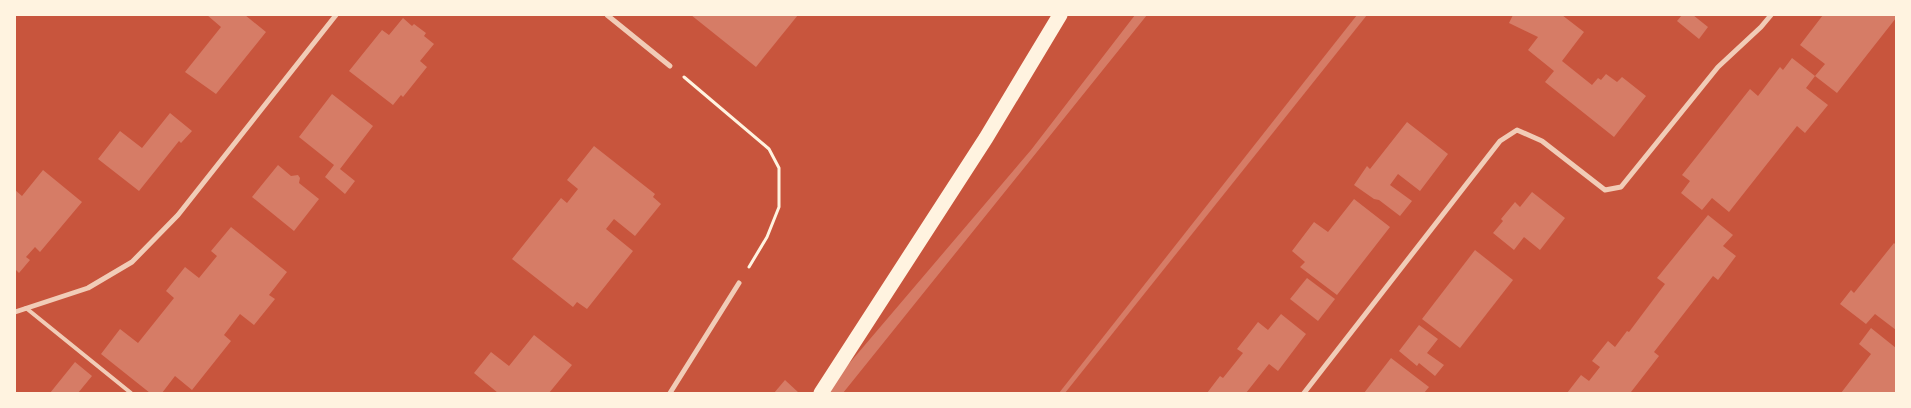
<svg xmlns="http://www.w3.org/2000/svg" width="1911" height="408" font-family="Signika,sans-serif">
	<style>
		.building { fill: #d67c66 }
		.lines { fill: none; stroke-linecap: round; stroke-linejoin: round }
		.path { stroke: #fff3e0; stroke-width: 3 }
		.service { stroke: #f1ccb7; stroke-width: 4 }
		.minor { stroke: #f1ccb7; stroke-width: 5 }
		.motorway { stroke: #fff3e0; stroke-width: 15 }
	</style>
	<rect width="100%" height="100%" fill="#c8553d"/>
	<!-- building -->
	<g class="building">
		<path d="M 207,15 L 245,15 L 266,32 L 216,94 L 185,72 L 221,27 Z"/>
		<path d="M 691,15 L 798,15 L 756,67 Z"/>
		<path d="M 1135,15 L 1147,15 L 843,393 L 824,393 L 1031,150 Z"/>
		<path d="M 1357,15 L 1367,15 L 1065,393 L 1059,393 Z"/>
		<path d="M 1513,15 L 1562,15 L 1584,32 L 1562,61 L 1592,85 L 1598,78 L 1601,80 L 1606,74 L 1617,82 L 1622,77 L 1646,96 L 1614,137 L 1545,82 L 1554,71 L 1528,50 L 1538,37 L 1509,23 Z"/>
		<path d="M 1682,15 L 1693,15 L 1708,27 L 1699,39 L 1677,21 Z"/>
		<path d="M 1823,15 L 1896,15 L 1896,18 L 1837,93 L 1815,76 L 1825,64 L 1800,45 Z"/>
		<path d="M 403,18 L 412,26 L 414,24 L 426,33 L 424,36 L 434,44 L 420,61 L 427,67 L 403,97 L 401,95 L 393,105 L 349,71 L 382,30 L 389,35 Z"/>
		<path d="M 1792,58 L 1815,76 L 1806,88 L 1828,105 L 1805,133 L 1797,126 L 1729,212 L 1712,198 L 1702,210 L 1681,193 L 1690,181 L 1682,175 L 1750,89 L 1758,96 L 1780,67 L 1783,70 Z"/>
		<path d="M 332,94 L 373,126 L 340,169 L 355,181 L 345,194 L 325,177 L 334,165 L 299,137 Z"/>
		<path d="M 170,113 L 192,131 L 181,143 L 179,141 L 139,191 L 98,159 L 120,131 L 142,148 Z"/>
		<path d="M 1407,122 L 1448,154 L 1420,191 L 1398,174 L 1390,185 L 1412,201 L 1400,216 L 1379,200 L 1374,199 L 1354,185 L 1367,166 L 1370,169 Z"/>
		<path d="M 594,146 L 655,194 L 653,197 L 661,204 L 635,236 L 614,219 L 606,229 L 633,251 L 587,309 L 577,302 L 573,307 L 512,259 L 561,198 L 567,203 L 578,189 L 567,180 Z"/>
		<path d="M 278,165 L 291,176 L 298,175 L 300,178 L 299,183 L 319,199 L 294,231 L 252,197 Z"/>
		<path d="M 43,170 L 82,202 L 40,252 L 35,247 L 26,257 L 30,260 L 19,273 L 15,269 L 15,190 L 22,196 Z"/>
		<path d="M 1532,192 L 1565,218 L 1540,250 L 1524,237 L 1514,250 L 1493,233 L 1503,221 L 1501,219 L 1515,202 L 1520,207 Z"/>
		<path d="M 1354,199 L 1390,227 L 1337,295 L 1300,267 L 1305,262 L 1292,251 L 1314,222 L 1328,232 Z"/>
		<path d="M 1708,215 L 1733,235 L 1723,246 L 1736,256 L 1718,280 L 1713,276 L 1654,352 L 1659,356 L 1631,392 L 1630,393 L 1567,393 L 1581,375 L 1589,381 L 1600,367 L 1592,361 L 1608,341 L 1615,347 L 1627,331 L 1629,332 L 1665,284 L 1657,278 Z"/>
		<path d="M 231,227 L 287,272 L 269,295 L 275,299 L 254,325 L 240,314 L 224,335 L 231,341 L 192,390 L 175,376 L 162,393 L 150,393 L 101,354 L 120,329 L 138,343 L 174,298 L 166,291 L 185,267 L 199,278 L 217,256 L 211,251 Z"/>
		<path d="M 1894,243 L 1896,245 L 1896,330 L 1875,314 L 1866,324 L 1840,304 L 1851,290 L 1854,293 Z"/>
		<path d="M 1475,250 L 1513,280 L 1460,348 L 1422,319 Z"/>
		<path d="M 1307,278 L 1335,299 L 1318,321 L 1290,299 Z"/>
		<path d="M 1281,314 L 1306,334 L 1278,371 L 1269,364 L 1246,393 L 1207,393 L 1220,376 L 1223,378 L 1243,353 L 1237,349 L 1258,322 L 1268,330 Z"/>
		<path d="M 1419,325 L 1438,339 L 1427,353 L 1444,365 L 1435,376 L 1419,363 L 1417,366 L 1399,351 Z"/>
		<path d="M 1871,328 L 1896,348 L 1896,393 L 1841,393 L 1871,354 L 1859,344 Z"/>
		<path d="M 534,335 L 572,365 L 549,393 L 498,393 L 474,373 L 491,352 L 509,366 Z"/>
		<path d="M 1391,358 L 1429,387 L 1424,393 L 1364,393 Z"/>
		<path d="M 75,362 L 92,376 L 78,393 L 50,393 Z"/>
		<path d="M 785,380 L 799,393 L 774,393 Z"/>
	</g>
	<g class="lines">
		<!-- path -->
		<path class="path" d="M 684,77 L 769,149 L 779,168 L 779,207 L 767,237 L 749,267"/>
		<!-- service -->
		<path class="service" d="M 26,308 L 131,393"/>
		<!-- minor -->
		<g class="minor">
			<path d="M 607,15 L 670,66"/>
			<path d="M 15,312 L 88,288 L 132,262 L 178,215 L 336,15"/>
			<path d="M 670,393 L 739,283"/>
			<path d="M 1304,393 L 1500,141 L 1517,130 L 1542,141 L 1605,190 L 1621,187 L 1718,67 L 1761,27 L 1771,15"/>
		</g>
		<!-- motorway -->
		<path class="motorway" d="M 821,393 L 986,138 L 1060,15"/>
	</g>
	<!-- border -->
	<rect width="1911" height="408" fill="none" stroke="#fff3e0" stroke-width="32"/>
</svg>
